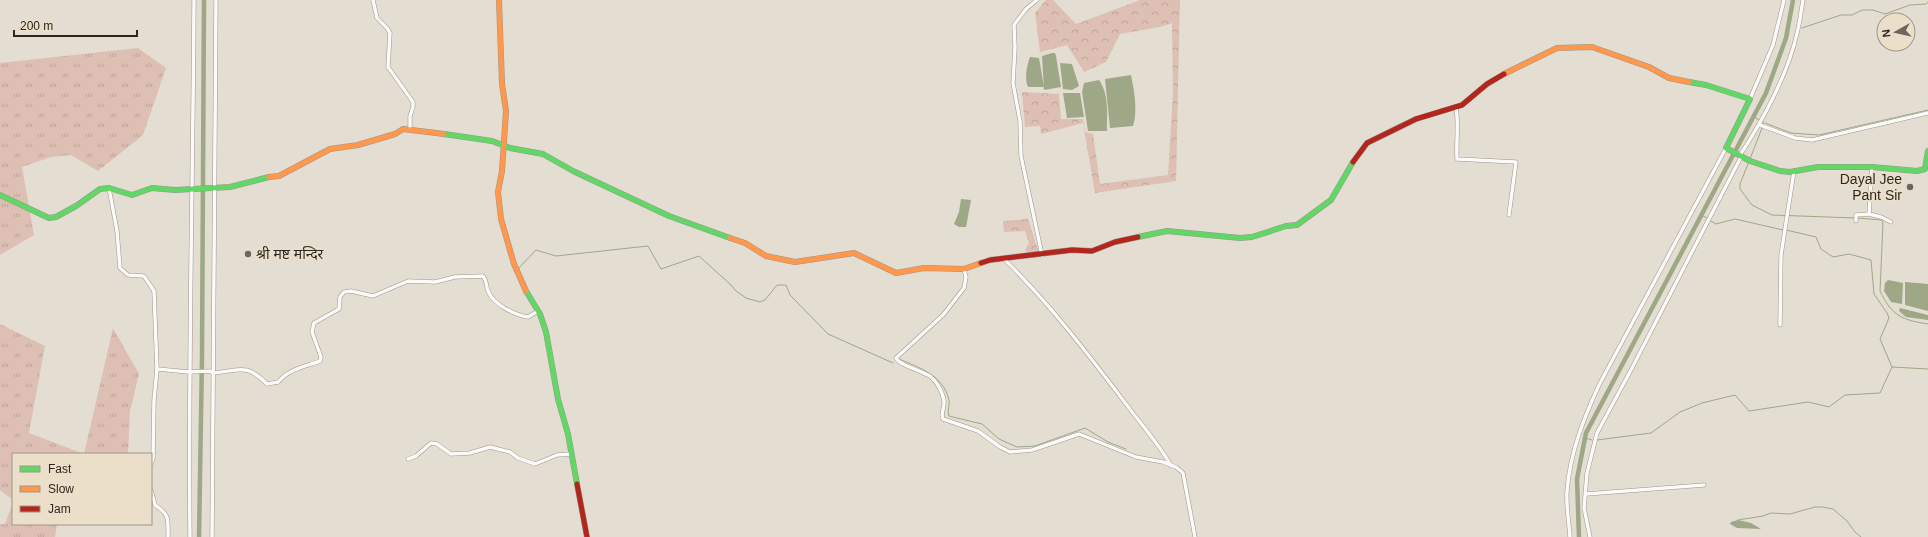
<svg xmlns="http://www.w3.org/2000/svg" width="1928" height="537" font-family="Helvetica,'Noto Sans Devanagari',sans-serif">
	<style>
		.grass { fill: url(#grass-tufts) }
		.forest { fill: url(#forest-crowns) }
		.water { fill: #9ea886 }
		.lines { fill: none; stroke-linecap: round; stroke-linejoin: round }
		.stream { stroke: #9ea886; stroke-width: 1 }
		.canal { stroke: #9ea886; stroke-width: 4.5 }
		.street-casing { stroke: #9b968d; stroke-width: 4.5 }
		.fast-casing { stroke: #9b968d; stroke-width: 6 }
		.slow-casing { stroke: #9b968d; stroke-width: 6 }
		.jam-casing { stroke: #9b968d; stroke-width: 6 }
		.street { stroke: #fbfaf8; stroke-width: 3.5 }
		.fast { stroke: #63d668; stroke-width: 5 }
		.slow { stroke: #ff974d; stroke-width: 5 }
		.jam { stroke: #b3261e; stroke-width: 5 }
		.poi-dot { fill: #6c675e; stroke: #ecdfca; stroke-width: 1.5 }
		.labels { text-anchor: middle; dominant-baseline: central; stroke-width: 3.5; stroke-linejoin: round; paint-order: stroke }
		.poi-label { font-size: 14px; fill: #2c2820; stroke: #ecdfca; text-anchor: end }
	</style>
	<defs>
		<pattern id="grass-tufts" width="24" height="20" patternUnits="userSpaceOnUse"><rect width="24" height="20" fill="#debfb4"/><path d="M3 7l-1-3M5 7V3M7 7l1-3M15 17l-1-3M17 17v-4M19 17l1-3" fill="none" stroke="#bfa49a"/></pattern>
		<pattern id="forest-crowns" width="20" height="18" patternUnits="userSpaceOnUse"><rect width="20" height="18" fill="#debfb4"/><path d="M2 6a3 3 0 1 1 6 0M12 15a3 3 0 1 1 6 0" fill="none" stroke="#bfa49a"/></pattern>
	</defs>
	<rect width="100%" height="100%" fill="#e4ddd2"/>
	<!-- grass -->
	<g class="grass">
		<path d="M 138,48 L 166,68 L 143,135 L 98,171 L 71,155 L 51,157 L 22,167 L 34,235 L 0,255 L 0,63 Z"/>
		<path d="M 0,324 L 45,346 L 29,433 L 84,454 L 113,328 L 139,374 L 130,411 L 128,454 L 13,454 L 13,500 L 0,490 Z"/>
		<path d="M 13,502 L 13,524 L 57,524 L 55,537 L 0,537 L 0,524 L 5,524 Z"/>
	</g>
	<!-- forest -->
	<g class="forest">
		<path d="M 1046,0 L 1053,0 L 1076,24 L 1140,0 L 1180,0 L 1176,181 L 1095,193 L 1083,123 L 1041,134 L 1040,126 L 1025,127 L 1022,92 L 1059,94 L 1061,119 L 1083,119 L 1085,132 L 1093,134 L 1100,184 L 1168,175 L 1173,93 L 1172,23 L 1160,27 L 1120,34 L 1106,62 L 1084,72 L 1067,45 L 1040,52 L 1035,13 Z"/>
		<path d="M 1028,219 L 1039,253 L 1034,259 L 1025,250 L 1029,243 L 1025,231 L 1004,232 L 1003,221 Z"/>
	</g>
	<!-- water -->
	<g class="water">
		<path d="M 1052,53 L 1055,53 L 1056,56 L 1061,87 L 1044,90 L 1042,56 Z"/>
		<path d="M 1030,57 L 1039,58 L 1044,87 L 1028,87 C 1024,79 1027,65 1030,57 Z"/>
		<path d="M 1060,63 L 1072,64 L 1079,86 L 1072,90 L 1063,89 Z"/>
		<path d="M 1131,75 C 1134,90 1138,111 1133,126 L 1110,128 L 1105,79 Z"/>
		<path d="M 1099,80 C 1109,94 1107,114 1107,131 L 1088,131 L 1082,92 L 1084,83 Z"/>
		<path d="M 1063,93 L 1080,93 L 1084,117 L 1067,118 Z"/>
		<path d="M 961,199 L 971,200 L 966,227 L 959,227 L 954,224 L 959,212 Z"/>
		<path d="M 1888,280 L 1903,283 L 1902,304 L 1891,302 L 1884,291 L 1885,283 Z"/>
		<path d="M 1905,282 L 1928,284 L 1928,311 L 1905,305 Z"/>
		<path d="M 1900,308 L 1928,315 L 1928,320 L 1906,317 L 1899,311 Z"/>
		<path d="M 1738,520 L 1751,523 L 1761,529 L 1737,528 L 1730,524 L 1731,522 Z"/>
	</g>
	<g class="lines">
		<!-- stream -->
		<g class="stream">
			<path d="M 1802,28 L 1841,15 L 1852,15 L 1862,10 L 1873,10 L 1885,14 L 1910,5 L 1926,4 L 1928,2"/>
			<path d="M 1753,116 L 1759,120"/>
			<path d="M 1763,122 L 1764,125"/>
			<path d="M 1765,123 L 1791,133 L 1819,135 L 1928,110"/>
			<path d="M 1750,159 L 1762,128"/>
			<path d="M 1748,164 L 1740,184 L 1740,189 L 1752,205 L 1772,215 L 1855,218"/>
			<path d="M 1701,215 L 1707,218"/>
			<path d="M 1857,218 L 1882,220 L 1883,223 L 1880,291 C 1892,316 1902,320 1928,324"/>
			<path d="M 1709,220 L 1716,224 L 1735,219 L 1783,230"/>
			<path d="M 1786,230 L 1816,237 L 1821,249 L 1833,257 L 1849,254 L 1871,260 L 1874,294 L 1887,313 L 1889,318 L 1880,339 L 1892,367 L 1928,369"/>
			<path d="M 519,268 L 536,250 L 556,256 L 648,246 L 661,269 L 699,256 L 731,285 L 736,291 L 746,298 L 760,302 L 765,300 L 777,285 L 786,285 L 790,295 L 828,334 L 893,363"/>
			<path d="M 899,359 C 920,368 943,375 949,400 C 950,405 947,410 949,416 L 982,424 L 999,439 L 1017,447 L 1035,446 L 1085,428 L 1108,442 L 1126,449"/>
			<path d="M 1585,438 L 1592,440"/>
			<path d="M 1597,440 L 1651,433 L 1680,412 L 1702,403 L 1735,395 L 1749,411 L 1808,402 L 1829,407 L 1845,395 L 1880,393 L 1892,367"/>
			<path d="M 1738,520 L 1763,516 L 1771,513 L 1790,514 L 1815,507 L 1822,507 L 1833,509 L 1847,521 L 1855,532 L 1861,537"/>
		</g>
		<!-- canal -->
		<g class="canal">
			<path d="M 199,537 L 202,357 L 204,0"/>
			<path d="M 1579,537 L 1577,479 L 1586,433 L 1766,93 L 1786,38 L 1793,0"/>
		</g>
		<defs>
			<g id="street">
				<path d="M 373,0 L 377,18 L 387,28 L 390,33 L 388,67 L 413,102 L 413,107 L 410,116 L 410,129"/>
				<path d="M 1037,0 L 1026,9 L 1014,25 L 1015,47 L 1013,83 L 1020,121 L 1021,156 L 1042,255"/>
				<path d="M 1750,99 L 1773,45 L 1784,0"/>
				<path d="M 1456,107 C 1459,124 1456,141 1457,159 L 1516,162 L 1509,215"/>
				<path d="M 1760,125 L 1795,138 L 1812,140 L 1928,113"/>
				<path d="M 1740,155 C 1762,122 1789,72 1797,33 C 1800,22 1801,11 1803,0"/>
				<path d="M 109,188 L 117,231 L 120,268 L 128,275 L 144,276 L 154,291 L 157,369 L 189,372 L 210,371 L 213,373 C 240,371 245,362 267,384 L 278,382 C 289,369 304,367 320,361 L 321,357 L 312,332 L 314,323 L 339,309 L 340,297 L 344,292 L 351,291 L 373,296 L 408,281 L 435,282 L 455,277 L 483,276 C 487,281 486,286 488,291 C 493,304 514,315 528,317 L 538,311"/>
				<path d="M 1869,214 L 1881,217 L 1891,222"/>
				<path d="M 1856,221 L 1856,215 L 1869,214 L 1872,167"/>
				<path d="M 1004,259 C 1049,303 1088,354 1126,404 C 1140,423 1160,445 1171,466"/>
				<path d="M 964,269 L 966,277 L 964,288 L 943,315 L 896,358 C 898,365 923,371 931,377 C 937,382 943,393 944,401 C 945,408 940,413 943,419 L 978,431 L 1000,447 L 1010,452 L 1032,450 L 1079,434 L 1136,457 L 1163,462 L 1176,467 L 1183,473 L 1195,537"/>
				<path d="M 1780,325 L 1781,255 L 1794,171"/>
				<path d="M 408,459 L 416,456 L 431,443 L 437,444 L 451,454 L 470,453 L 490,447 L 510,452 L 518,458 L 535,464 L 557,455 L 571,454"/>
				<path d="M 151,465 L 153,458 L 154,400 L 157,369"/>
				<path d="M 151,490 L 155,505 C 170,515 168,519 168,537"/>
				<path d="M 1586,494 L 1704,485"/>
				<path d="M 190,537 C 188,358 193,179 194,0"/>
				<path d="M 212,537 L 216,0"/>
				<path d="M 1570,537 C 1569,522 1566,506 1567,491 C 1570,453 1583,420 1599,385 L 1726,148"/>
				<path d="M 1590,537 L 1584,508 L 1587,473 L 1597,433 L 1631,370 L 1741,157"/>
			</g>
			<g id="fast">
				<path d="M 1689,82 L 1706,85 L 1750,99 L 1726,148 L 1750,161 L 1780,171 L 1790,172 L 1818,167 L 1872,167 L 1917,171 L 1925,169 L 1928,151"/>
				<path d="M 444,134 L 492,141 L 510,148 L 543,154 L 573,171 L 669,216 L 730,238"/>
				<path d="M 0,195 L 49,218 L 56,217 L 76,206 L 100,189 L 109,188 L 132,195 L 152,188 L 175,190 L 230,187 L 269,177"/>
				<path d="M 1138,237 L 1167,231 L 1240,238 L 1252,237 L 1286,226 L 1297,225 L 1331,200 L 1353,162"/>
				<path d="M 526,291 L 540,314 L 546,332 L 558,399 L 568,434 L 577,484"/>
			</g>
			<g id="slow">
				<path d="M 499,0 L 502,84 L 506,111 L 502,171 L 498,192 L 501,219 L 514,264 L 526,291"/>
				<path d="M 1504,74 L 1557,48 L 1592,47 L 1649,67 L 1669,78 L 1689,82"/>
				<path d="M 269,177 L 279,176 L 330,149 L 358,145 L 395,134 L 403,129 L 444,134"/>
				<path d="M 730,238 L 745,243 L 766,256 L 795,262 L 854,253 L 896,273 L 924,268 L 964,269 L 981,263"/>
			</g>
			<g id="jam">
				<path d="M 1353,162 L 1367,143 L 1416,119 L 1462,105 L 1487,84 L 1504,74"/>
				<path d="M 981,263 L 990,260 L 1072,250 L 1092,251 L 1115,242 L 1138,237"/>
				<path d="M 577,484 L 587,537"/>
			</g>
		</defs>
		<!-- street casing -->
		<use href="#street" class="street-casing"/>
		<!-- fast casing -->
		<use href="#fast" class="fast-casing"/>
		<!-- slow casing -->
		<use href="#slow" class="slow-casing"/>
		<!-- jam casing -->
		<use href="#jam" class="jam-casing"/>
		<!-- street -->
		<use href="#street" class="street"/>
		<!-- fast -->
		<use href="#fast" class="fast"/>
		<!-- slow -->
		<use href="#slow" class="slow"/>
		<!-- jam -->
		<use href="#jam" class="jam"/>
	</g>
	<!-- markers -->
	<g class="poi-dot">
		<circle cx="1910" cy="187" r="4"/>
		<circle cx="248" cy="254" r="4"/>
	</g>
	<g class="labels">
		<!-- poi labels -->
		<g class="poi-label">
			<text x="1902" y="179">Dayal Jee<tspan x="1902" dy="16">Pant Sir</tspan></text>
			<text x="256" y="254" text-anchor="start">श्री मष्ट मन्दिर</text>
		</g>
	</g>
	<!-- legend -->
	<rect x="12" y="453" width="140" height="72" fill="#ecdfca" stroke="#9f9686"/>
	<rect x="20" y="466" width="20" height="6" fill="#63d668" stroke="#9f9686"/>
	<text x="48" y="473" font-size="12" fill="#2c2820">Fast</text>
	<rect x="20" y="486" width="20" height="6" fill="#ff974d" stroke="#9f9686"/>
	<text x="48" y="493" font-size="12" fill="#2c2820">Slow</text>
	<rect x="20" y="506" width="20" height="6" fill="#b3261e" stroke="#9f9686"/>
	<text x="48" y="513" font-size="12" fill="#2c2820">Jam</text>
	<!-- north arrow -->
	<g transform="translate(1896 32) rotate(262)"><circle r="19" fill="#ecdfca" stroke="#9f9686"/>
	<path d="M0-3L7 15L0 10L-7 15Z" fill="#6c675e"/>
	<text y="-6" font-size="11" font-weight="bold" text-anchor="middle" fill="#2c2820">N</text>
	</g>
	<!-- scale -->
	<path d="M14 30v6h123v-6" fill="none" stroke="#2c2820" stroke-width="2"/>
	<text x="20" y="30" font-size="12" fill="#2c2820" stroke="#ecdfca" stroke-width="3" paint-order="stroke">200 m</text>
</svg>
